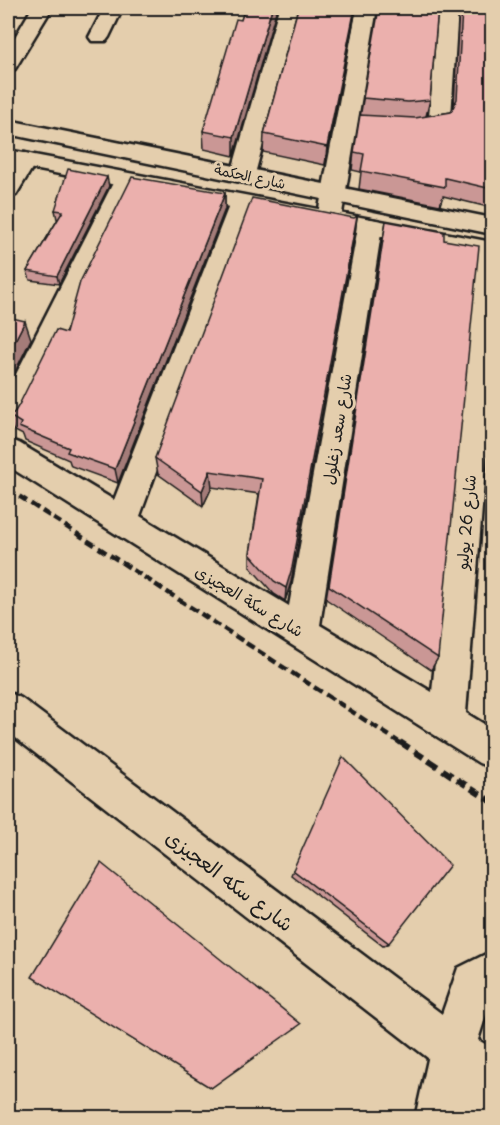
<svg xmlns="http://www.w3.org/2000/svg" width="500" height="1125" font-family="'Playpen Sans','Playpen Sans Arabic',sans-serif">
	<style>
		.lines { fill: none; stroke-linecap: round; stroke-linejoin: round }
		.minor-casing { stroke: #1c1c1c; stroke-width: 5 }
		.tertiary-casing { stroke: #1c1c1c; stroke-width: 5 }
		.secondary-casing { stroke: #1c1c1c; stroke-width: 5 }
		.minor { fill: #e4cead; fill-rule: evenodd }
		.tertiary { fill: #e4cead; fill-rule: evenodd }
		.secondary { fill: #e4cead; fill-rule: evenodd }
		.rail-far1 { stroke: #1c1c1c; stroke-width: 4.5; stroke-dasharray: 9 4.5; stroke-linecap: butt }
		.rail { stroke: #1c1c1c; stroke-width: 6; stroke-dasharray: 11 6; stroke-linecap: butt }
		.wall { fill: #ca9795; stroke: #1c1c1c; stroke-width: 1.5 }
		.shaded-wall { fill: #a47b79; stroke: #1c1c1c; stroke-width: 1.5 }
		.building { fill: #ebb0ad; stroke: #1c1c1c; stroke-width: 1.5 }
		.labels { text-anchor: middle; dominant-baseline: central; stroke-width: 6; stroke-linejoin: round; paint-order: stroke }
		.far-street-label { font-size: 14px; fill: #1c1c1c; stroke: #e4cead }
		.street-label { font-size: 16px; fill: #1c1c1c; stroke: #e4cead }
		.near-street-label { font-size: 20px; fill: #1c1c1c; stroke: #e4cead }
	</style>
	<rect width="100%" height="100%" fill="#e4cead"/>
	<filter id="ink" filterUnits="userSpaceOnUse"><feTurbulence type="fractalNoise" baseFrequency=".0167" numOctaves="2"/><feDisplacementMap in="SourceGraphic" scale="12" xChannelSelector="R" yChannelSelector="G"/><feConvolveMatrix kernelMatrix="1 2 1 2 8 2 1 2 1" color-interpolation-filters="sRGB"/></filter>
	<g filter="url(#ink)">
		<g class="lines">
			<defs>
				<g id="minor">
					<path d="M 32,8 L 52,8 L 15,69 L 8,71 L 8,49 Z"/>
					<path d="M 104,8 L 123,8 L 109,37 L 106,41 L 92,41 L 89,37 Z"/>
					<path d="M 279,8 L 299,8 L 255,174 L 251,179 L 243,181 L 235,179 L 231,174 Z"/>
					<path d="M 357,8 L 377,8 L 341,219 L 338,225 L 329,227 L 320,225 L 317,219 Z"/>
					<path d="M 438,8 L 458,8 L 451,117 C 442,139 416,137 396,132 L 393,127 L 396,122 L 425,121 L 429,117 Z"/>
					<path d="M 25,153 L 33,155 L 37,160 L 16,195 L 8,197 L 8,170 L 17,155 Z"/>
					<path d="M 126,174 L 134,176 L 138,181 L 23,418 L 18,426 L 8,429 L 8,390 L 114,181 L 118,176 Z"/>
					<path d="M 242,195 L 251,198 L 254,203 L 140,516 L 289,606 L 358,227 L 361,221 L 370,219 L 379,221 L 382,227 L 320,625 L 432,692 L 477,250 L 481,244 L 492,242 L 492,379 L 466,713 L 492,729 L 492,768 L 479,763 L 8,466 L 8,439 L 19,443 L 114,500 L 230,203 L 233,198 Z"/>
					<path d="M 453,1027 L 469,1034 L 476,1050 L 461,1118 L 415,1118 L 430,1050 L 437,1034 Z"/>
				</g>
				<g id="tertiary">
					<path d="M 8,120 L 492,218 L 492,234 L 8,134 Z"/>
					<path d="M 8,150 L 492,242 L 492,258 L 8,164 Z"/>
				</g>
				<path id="secondary" d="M 8,692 L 21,698 L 442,1014 L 458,968 L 492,951 L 492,996 L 478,1040 L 492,1048 L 492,1118 L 451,1118 L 446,1072 L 8,732 Z"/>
			</defs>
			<!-- minor casing -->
			<use href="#minor" class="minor-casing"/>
			<!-- tertiary casing -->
			<use href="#tertiary" class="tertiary-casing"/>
			<!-- secondary casing -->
			<use href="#secondary" class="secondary-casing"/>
			<!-- minor -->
			<use href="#minor" class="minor"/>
			<!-- tertiary -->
			<use href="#tertiary" class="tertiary"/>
			<!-- secondary -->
			<use href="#secondary" class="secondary"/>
			<!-- rail-far1 -->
			<path class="rail-far1" d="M 8,489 L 402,744"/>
			<!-- rail -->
			<path class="rail" d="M 400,742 L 492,802"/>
		</g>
		<!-- wall -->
		<g class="wall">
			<path d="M 245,8 L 277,8 L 234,156 L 204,149 L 203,131 L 241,20 Z"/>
			<path d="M 298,8 L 356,8 L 325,165 L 263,152 L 264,134 Z"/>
			<path d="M 379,8 L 439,8 L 438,8 L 430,100 L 426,116 L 451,112 L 454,106 L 459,8 L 492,8 L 492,208 L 443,196 L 440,205 L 359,189 L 361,172 L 352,170 L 354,152 Z"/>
			<path d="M 109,186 L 59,284 L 30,280 L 27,271 L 58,219 L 57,219 L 55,210 Z"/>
			<path d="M 225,193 L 225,209 L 118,483 L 71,466 L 69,460 L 25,441 L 23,435 L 13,430 L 8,415 L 14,413 L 66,333 Z"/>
			<path d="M 357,216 L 355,234 L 291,582 L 285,601 L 274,594 L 250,567 L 250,554 L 259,494 L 212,487 L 203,506 L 158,474 L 155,458 Z"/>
			<path d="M 386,221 L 438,658 L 431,670 L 326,599 Z"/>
			<path d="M 492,402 L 492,500 L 485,498 Z"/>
			<path d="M 293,870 L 389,943 L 383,946 L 291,875 Z"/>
		</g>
		<!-- shaded-wall -->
		<g class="shaded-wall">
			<path d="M 272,8 L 277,8 L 234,156 L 234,137 Z"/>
			<path d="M 355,8 L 356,8 L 325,165 L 327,147 Z"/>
			<path d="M 107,177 L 109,186 L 59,284 L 57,276 Z"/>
			<path d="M 225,193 L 225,209 L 118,483 L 115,469 Z"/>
			<path d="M 357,216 L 355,234 L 291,582 L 285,601 L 286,588 Z"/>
			<path d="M 25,321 L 31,339 L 8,386 L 8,354 Z"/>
			<path d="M 210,471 L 212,487 L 203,506 L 202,491 Z"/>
		</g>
		<!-- building -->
		<g class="building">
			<path d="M 245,8 L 272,8 L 234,137 L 203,131 L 236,19 L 241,20 Z"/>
			<path d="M 298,8 L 355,8 L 327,147 L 264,134 Z"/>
			<path d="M 379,8 L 438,8 L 430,100 L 408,102 L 363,98 Z"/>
			<path d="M 462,8 L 492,8 L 492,189 L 445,178 L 445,187 L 361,171 L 364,154 L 354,152 L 360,115 L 415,118 L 451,112 L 457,99 Z"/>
			<path d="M 68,169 L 107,177 L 57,276 L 27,271 L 63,211 L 55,210 Z"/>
			<path d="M 132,177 L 225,193 L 115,469 L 67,452 L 69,448 L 19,427 L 21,423 L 8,415 L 14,413 L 19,405 L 56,330 L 66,333 L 80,282 Z"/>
			<path d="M 252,198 L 354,218 L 357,216 L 292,568 L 286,588 L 274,581 L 250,554 L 262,479 L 210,471 L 202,491 L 155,458 Z"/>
			<path d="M 386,221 L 444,232 L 444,240 L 479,246 L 438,658 L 329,586 Z"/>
			<path d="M 8,317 L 25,321 L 8,354 Z"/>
			<path d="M 343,757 L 450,865 L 389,943 L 293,870 Z"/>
			<path d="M 101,863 L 301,1024 L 211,1088 L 32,977 Z"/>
		</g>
	</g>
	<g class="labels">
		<!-- far-street labels -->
		<g class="far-street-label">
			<text transform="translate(250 176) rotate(12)">شارع الحكمة</text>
		</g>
		<!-- street labels -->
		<g class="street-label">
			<text transform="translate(336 429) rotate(-81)">شارع سعد زغلول</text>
			<text transform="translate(465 522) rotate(-85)">شارع 26 يوليو</text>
			<text transform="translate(250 600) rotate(31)">شارع سكة العجيزى</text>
		</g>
		<!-- near-street labels -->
		<g class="near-street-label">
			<text transform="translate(230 880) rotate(37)">شارع سكه العجيزى</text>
		</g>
	</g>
	<!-- margin -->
	<rect width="500" height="1125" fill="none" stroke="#e4cead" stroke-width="30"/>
	<rect x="15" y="15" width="470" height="1095" fill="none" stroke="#1c1c1c" stroke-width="2" filter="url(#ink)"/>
</svg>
